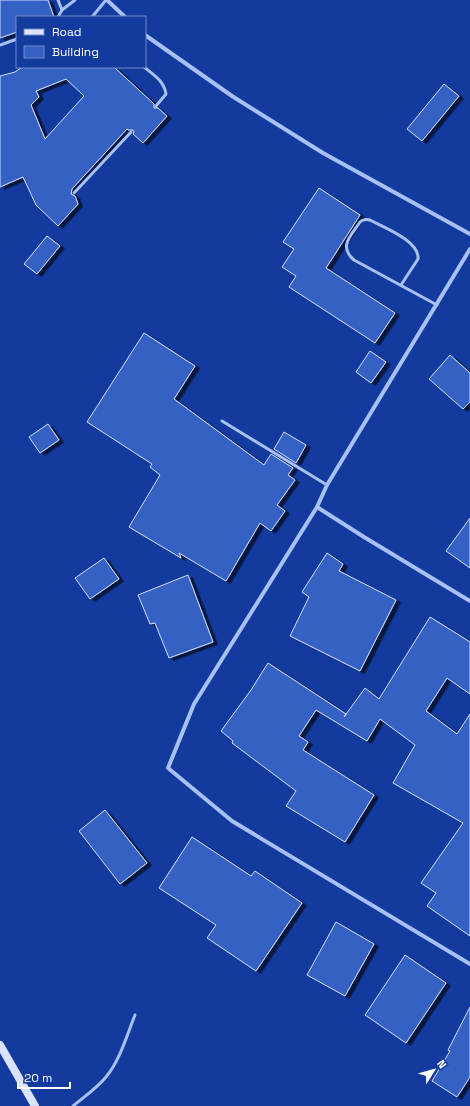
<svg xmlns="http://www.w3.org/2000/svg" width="470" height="1106" font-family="'Space Grotesk',sans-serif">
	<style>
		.building { fill: #3660c4; stroke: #d2dffe; fill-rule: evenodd; filter: url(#shadow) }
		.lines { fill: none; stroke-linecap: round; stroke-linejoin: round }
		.lane { stroke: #a9c0f5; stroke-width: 3 }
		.street { stroke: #a9c0f5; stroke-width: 4 }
		.secondary { stroke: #d9e3fd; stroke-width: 8 }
	</style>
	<defs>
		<filter id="shadow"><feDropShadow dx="4.5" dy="2.5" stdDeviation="0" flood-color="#0009"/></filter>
	</defs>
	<rect width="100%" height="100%" fill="#123a9f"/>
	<!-- building -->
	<g class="building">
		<path d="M 0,0 L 48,0 L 54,17 L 17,17 L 17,32 L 0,38 Z"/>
		<path d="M 22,67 L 114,67 L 154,104 L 154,108 L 158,108 L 167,116 L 143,143 L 133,134 L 134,132 L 133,130 L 128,130 L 127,129 L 72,189 L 71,194 L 75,196 L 78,204 L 58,226 L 36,205 L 23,177 L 0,187 L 0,76 L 15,72 ZM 66,79 L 84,96 L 45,139 L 31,105 L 39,97 L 36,91 Z"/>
		<path d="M 444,84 L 459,96 L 422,141 L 407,129 Z"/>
		<path d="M 319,188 L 360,215 L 326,268 L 395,313 L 375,343 L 289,287 L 296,276 L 282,267 L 294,249 L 283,242 Z"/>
		<path d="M 47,236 L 60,246 L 37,274 L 24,264 Z"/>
		<path d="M 144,333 L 195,366 L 174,399 L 264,465 L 271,454 L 293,468 L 288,475 L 295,480 L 277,505 L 285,511 L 271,531 L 260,523 L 226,581 L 179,553 L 181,558 L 129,527 L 160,475 L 150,467 L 152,464 L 87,422 Z"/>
		<path d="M 370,351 L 386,362 L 371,383 L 356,372 Z"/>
		<path d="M 450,355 L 470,373 L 470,402 L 463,409 L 429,379 Z"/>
		<path d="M 48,424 L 59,440 L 40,453 L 29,437 Z"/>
		<path d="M 284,432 L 306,445 L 296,463 L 274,449 Z"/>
		<path d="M 470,518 L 470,568 L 446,551 Z"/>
		<path d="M 327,553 L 343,564 L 339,571 L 396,600 L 360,671 L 290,636 L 309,597 L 302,592 Z"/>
		<path d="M 104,558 L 119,579 L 90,599 L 75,578 Z"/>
		<path d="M 188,575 L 213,642 L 169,658 L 155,623 L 150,624 L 138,595 Z"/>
		<path d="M 430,617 L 470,642 L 470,694 L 447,678 L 426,711 L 457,734 L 470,714 L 470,936 L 427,906 L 436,893 L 421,883 L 463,823 L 393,783 L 415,745 L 380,719 L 367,741 L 316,710 L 299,736 L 308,742 L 303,750 L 374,795 L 345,842 L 286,806 L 296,791 L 232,743 L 233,741 L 221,731 L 251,690 L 268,663 L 346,714 L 344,717 L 365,688 L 379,699 Z"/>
		<path d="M 105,810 L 147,863 L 120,884 L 79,831 Z"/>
		<path d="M 192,837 L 251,876 L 255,871 L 302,903 L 256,971 L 207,938 L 216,925 L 159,888 Z"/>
		<path d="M 336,922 L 374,944 L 345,996 L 307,975 Z"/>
		<path d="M 405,955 L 446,983 L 406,1043 L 365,1015 Z"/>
		<path d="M 470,1007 L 470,1077 L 457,1097 L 432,1081 L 450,1051 L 448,1050 Z"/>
	</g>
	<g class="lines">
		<!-- lane -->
		<g class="lane">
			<path d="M 58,0 L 62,10"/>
			<path d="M 58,17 L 62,10 L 75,0"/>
			<path d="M 92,17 L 106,0"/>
			<path d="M 0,45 L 17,39"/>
			<path d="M 144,67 C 154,75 164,81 166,94 L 156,106"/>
			<path d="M 74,193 L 131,132"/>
			<path d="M 401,285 L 418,259 C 420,241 383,227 370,220 C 366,219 363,219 360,222 C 351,236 338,246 354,260 L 437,305"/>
			<path d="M 222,421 L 327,485"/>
			<path d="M 73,1106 C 84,1097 97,1088 106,1077 C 120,1060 127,1035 135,1015"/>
		</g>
		<!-- street -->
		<g class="street">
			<path d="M 107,0 L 125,17"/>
			<path d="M 145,35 L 232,96 L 323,153 L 470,234"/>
			<path d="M 470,249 L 327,485 L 317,507 L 194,704 L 168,768 L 232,821 L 470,964"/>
			<path d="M 317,507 L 364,537 L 470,601"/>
		</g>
		<!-- secondary -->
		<path class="secondary" d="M 0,1045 L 35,1106"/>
	</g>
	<!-- legend -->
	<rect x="16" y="16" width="130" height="52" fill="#123a9f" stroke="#7189c5"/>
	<rect x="24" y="29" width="20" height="6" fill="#d9e3fd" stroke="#7189c5"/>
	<text x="52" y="36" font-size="12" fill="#ffffff">Road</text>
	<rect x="24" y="46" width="20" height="12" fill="#3660c4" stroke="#7189c5"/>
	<text x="52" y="56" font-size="12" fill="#ffffff">Building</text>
	<!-- north arrow -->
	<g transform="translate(434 1070) rotate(53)" stroke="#123a9f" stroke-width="3" paint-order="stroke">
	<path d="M0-3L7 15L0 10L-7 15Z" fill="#ffffff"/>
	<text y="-6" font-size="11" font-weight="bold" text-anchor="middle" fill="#ffffff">N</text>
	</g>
	<!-- scale -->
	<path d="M18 1082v6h52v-6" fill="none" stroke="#ffffff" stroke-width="2"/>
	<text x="24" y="1082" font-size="12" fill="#ffffff" stroke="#123a9f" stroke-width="3" paint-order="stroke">20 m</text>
</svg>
